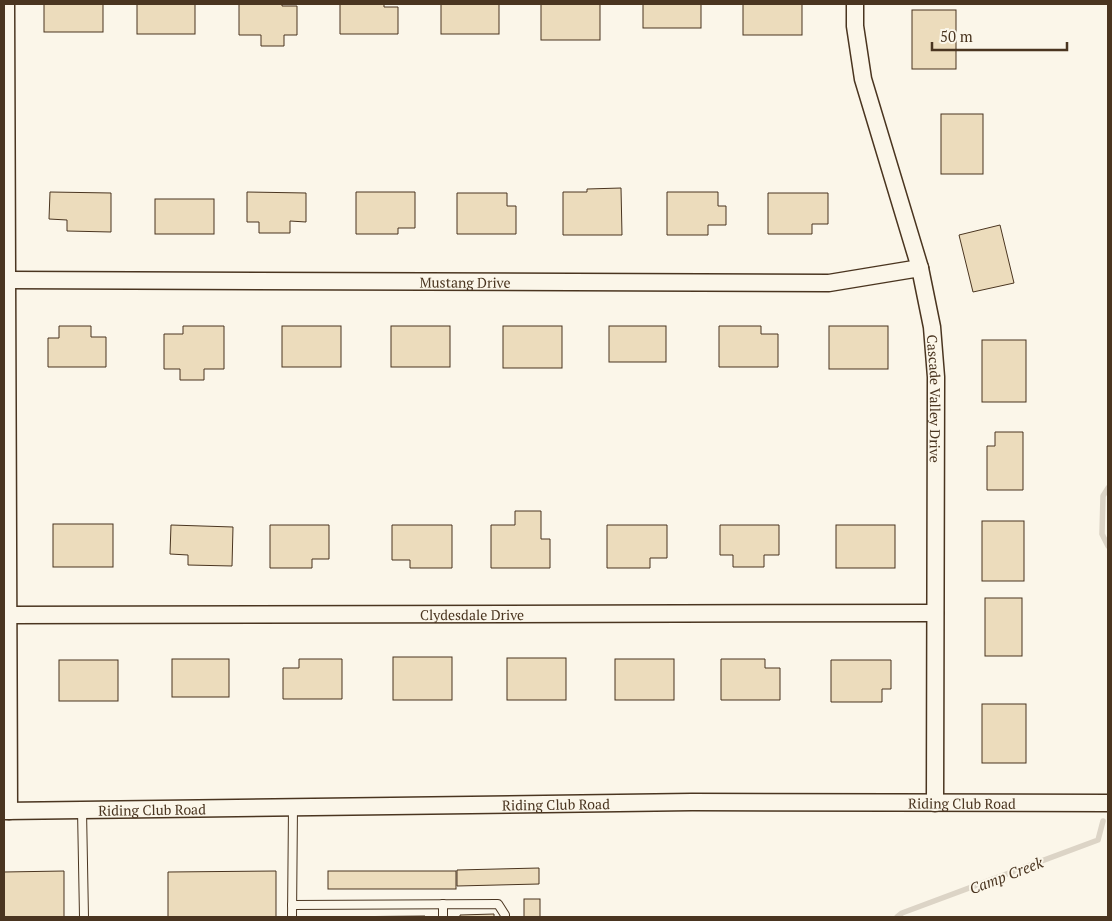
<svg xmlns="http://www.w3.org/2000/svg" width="1112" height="921" font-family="'PT Serif',serif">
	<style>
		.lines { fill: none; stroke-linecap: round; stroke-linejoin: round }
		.stream { stroke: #dcd4c6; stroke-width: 5.5 }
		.building { fill: #ecdcbc; stroke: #4a3520 }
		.service-casing { stroke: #4a3520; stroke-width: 10 }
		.minor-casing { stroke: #4a3520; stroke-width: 19 }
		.service { stroke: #fbf6e9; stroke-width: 8 }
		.minor { stroke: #fbf6e9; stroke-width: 16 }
		.labels { text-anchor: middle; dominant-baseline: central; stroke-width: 4; stroke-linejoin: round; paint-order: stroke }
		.street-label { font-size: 14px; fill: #4a3520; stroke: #fbf6e9 }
		.water-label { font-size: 15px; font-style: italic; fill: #4a3520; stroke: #fbf6e9 }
	</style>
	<rect width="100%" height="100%" fill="#fbf6e9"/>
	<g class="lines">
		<!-- stream -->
		<g class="stream">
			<path d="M 1108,488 L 1103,496 L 1102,534 L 1108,546"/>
			<path d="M 897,917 L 902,913 L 1098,840 L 1103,821"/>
		</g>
	</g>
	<!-- building -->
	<g class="building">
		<rect x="44" y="4" width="59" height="28"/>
		<rect x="137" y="4" width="58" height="30"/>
		<path d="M 239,4 L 282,4 L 282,6 L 297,6 L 297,35 L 284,35 L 284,46 L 261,46 L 261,35 L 239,35 Z"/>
		<path d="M 340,4 L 384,4 L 384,7 L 398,7 L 398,34 L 340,34 Z"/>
		<rect x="441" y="4" width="58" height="30"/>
		<rect x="541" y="4" width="59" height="36"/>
		<rect x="643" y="4" width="58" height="24"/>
		<rect x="743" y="4" width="59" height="31"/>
		<rect x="912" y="10" width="44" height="59"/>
		<rect x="941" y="114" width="42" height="60"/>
		<path d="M 621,188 L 622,235 L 563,235 L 563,192 L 587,192 L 587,189 Z"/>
		<path d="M 50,192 L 111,193 L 111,232 L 67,231 L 67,220 L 49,219 Z"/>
		<path d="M 247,192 L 306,193 L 306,222 L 290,221 L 290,233 L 259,233 L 259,222 L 247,222 Z"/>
		<path d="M 356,192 L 415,192 L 415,228 L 398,228 L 398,234 L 356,234 Z"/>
		<path d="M 667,192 L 718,192 L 718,206 L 726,206 L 726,225 L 708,225 L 708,235 L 667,235 Z"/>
		<path d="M 457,193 L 507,193 L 507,206 L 516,206 L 516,234 L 457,234 Z"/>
		<path d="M 768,193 L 828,193 L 828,224 L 812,224 L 812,234 L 768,234 Z"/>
		<rect x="155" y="199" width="59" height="35"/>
		<path d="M 1000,225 L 1014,283 L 973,292 L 959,235 Z"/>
		<path d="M 59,326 L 91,326 L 91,337 L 106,337 L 106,367 L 48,367 L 48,338 L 59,338 Z"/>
		<path d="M 183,326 L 224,326 L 224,369 L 204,369 L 204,380 L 180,380 L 180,369 L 164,369 L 164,334 L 183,334 Z"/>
		<rect x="282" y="326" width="59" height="41"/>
		<rect x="391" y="326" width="59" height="41"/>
		<rect x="503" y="326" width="59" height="42"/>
		<rect x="609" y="326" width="57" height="36"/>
		<path d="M 719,326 L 761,326 L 761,334 L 778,334 L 778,367 L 719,367 Z"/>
		<rect x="829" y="326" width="59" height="43"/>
		<rect x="982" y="340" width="44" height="62"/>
		<path d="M 995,432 L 1023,432 L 1023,490 L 987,490 L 987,446 L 995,446 Z"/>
		<path d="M 515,511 L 541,511 L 541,539 L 550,539 L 550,568 L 491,568 L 491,525 L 515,525 Z"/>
		<rect x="982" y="521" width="42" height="60"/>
		<rect x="53" y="524" width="60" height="43"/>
		<path d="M 171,525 L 233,527 L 232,566 L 188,565 L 188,555 L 170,554 Z"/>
		<path d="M 270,525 L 329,525 L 329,559 L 312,559 L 312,568 L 270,568 Z"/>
		<path d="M 392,525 L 452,525 L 452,568 L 410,568 L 410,560 L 392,560 Z"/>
		<path d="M 607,525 L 667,525 L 667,558 L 650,558 L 650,568 L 607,568 Z"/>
		<path d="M 720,525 L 779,525 L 779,555 L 764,555 L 764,567 L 733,567 L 733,555 L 720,555 Z"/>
		<rect x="836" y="525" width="59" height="43"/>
		<rect x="985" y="598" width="37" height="58"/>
		<rect x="393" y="657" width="59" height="43"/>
		<rect x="507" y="658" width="59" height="42"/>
		<rect x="172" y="659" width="57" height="38"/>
		<path d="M 299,659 L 342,659 L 342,699 L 283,699 L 283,668 L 299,668 Z"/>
		<rect x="615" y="659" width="59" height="41"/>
		<path d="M 721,659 L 765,659 L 765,668 L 780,668 L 780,700 L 721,700 Z"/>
		<rect x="59" y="660" width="59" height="41"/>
		<path d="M 831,660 L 891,660 L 891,689 L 882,689 L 882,702 L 831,702 Z"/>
		<rect x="982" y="704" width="44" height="59"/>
		<path d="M 539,868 L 539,884 L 457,886 L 457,870 Z"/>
		<path d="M 64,871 L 64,917 L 4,917 L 4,872 Z"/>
		<path d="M 276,871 L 276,917 L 168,917 L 168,872 Z"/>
		<rect x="328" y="871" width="128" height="18"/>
		<rect x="524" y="899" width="16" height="18"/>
		<path d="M 494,914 L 494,917 L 460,917 L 460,915 Z"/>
		<path d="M 425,916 L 425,917 L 325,917 Z"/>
	</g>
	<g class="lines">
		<defs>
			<g id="service">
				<path d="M 82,810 L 84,917"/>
				<path d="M 292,905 L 498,904 L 505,915 L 505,917"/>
				<path d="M 292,917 L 293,807"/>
				<path d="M 443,917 L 443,904"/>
			</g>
			<g id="minor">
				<path d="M 6,4 L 9,811"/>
				<path id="s1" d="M 855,4 L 855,26 L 863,79 L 920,268 L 932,327 L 936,377 L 935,803"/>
				<path id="s2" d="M 7,280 L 829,283 L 920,268"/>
				<path id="s3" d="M 8,615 L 935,613"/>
				<path id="s4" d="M 4,811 L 692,802 L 1108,803"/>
			</g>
		</defs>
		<!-- service casing -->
		<use href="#service" class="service-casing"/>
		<!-- minor casing -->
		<use href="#minor" class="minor-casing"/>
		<!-- service -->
		<use href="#service" class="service"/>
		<!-- minor -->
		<use href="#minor" class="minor"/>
	</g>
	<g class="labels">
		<!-- street labels -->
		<g class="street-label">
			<text stroke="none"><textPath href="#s2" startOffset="458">Mustang Drive</textPath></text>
			<text stroke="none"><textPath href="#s1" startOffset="405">Cascade Valley Drive</textPath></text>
			<text stroke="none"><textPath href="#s3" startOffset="464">Clydesdale Drive</textPath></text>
			<text stroke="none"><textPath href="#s4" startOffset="958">Riding Club Road</textPath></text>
			<text stroke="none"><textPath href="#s4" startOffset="552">Riding Club Road</textPath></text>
			<text stroke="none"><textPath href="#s4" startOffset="148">Riding Club Road</textPath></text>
		</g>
		<!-- water labels -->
		<g class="water-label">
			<text transform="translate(1006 875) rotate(-21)">Camp Creek</text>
		</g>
	</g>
	<!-- border -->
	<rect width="1112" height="921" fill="none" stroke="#4a3520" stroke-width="10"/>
	<!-- scale -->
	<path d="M932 42v8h135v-8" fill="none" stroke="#4a3520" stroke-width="2.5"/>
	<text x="940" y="42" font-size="15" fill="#4a3520" stroke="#fbf6e9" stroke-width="4" paint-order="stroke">50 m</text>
</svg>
